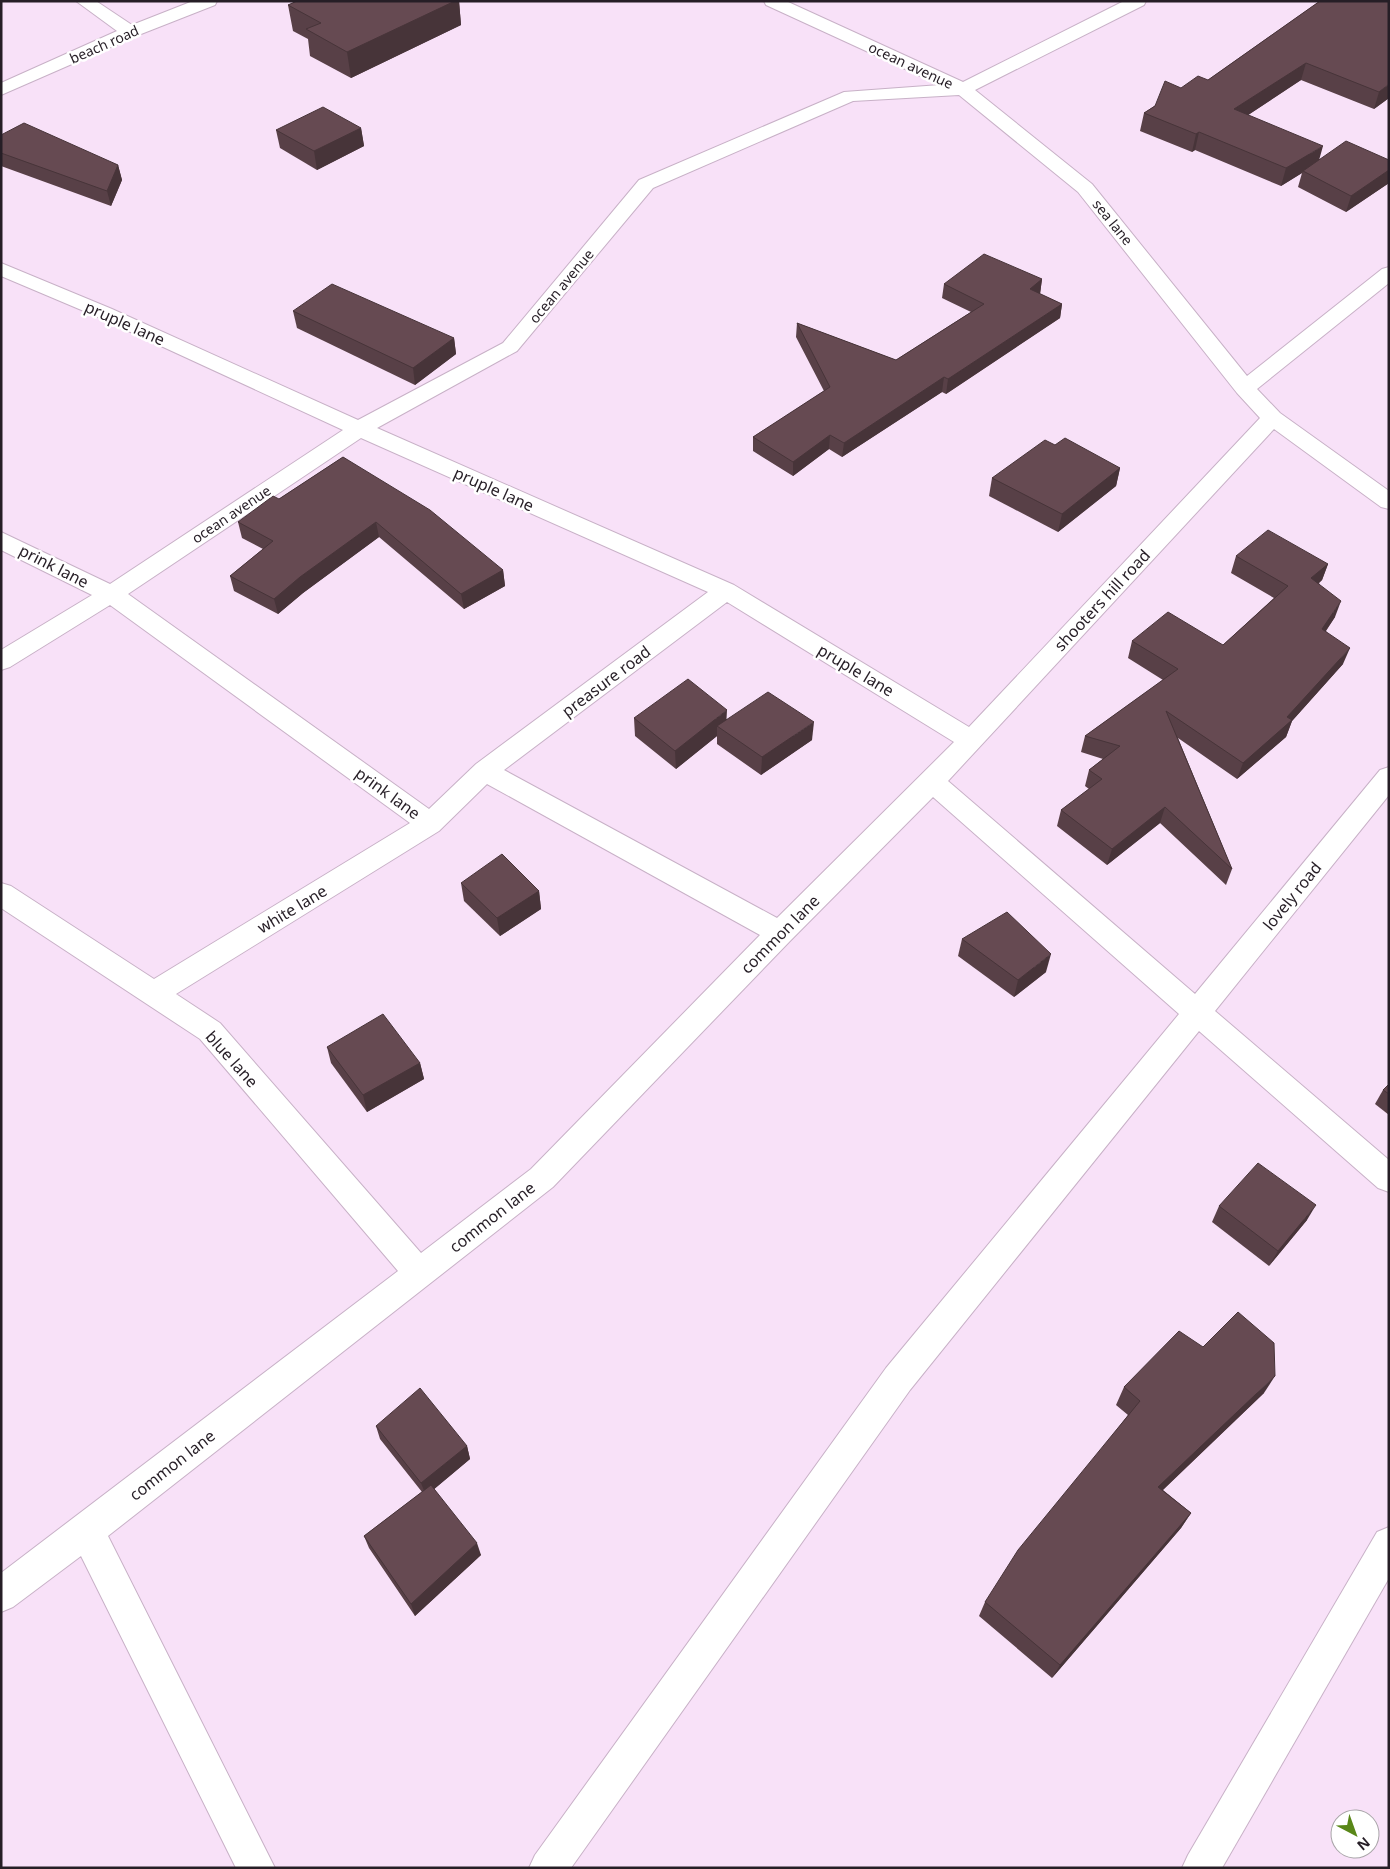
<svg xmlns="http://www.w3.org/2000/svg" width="1390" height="1869" font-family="'Noto Sans',sans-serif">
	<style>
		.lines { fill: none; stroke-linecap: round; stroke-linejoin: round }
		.minor-casing { stroke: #c8b1c7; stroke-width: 2 }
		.minor { fill: #fff; fill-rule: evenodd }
		.wall { fill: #584047 }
		.shaded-wall { fill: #473439 }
		.building { fill: #664a52; stroke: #473439 }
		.labels { text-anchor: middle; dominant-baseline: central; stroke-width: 5; stroke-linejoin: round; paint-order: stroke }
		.far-street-label { font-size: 14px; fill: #261e26; stroke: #fff }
		.street-label { font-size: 16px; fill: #261e26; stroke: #fff }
	</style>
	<rect width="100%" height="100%" fill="#f8e1f8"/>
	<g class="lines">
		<defs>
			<g id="minor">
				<path d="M 76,1 L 96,1 L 132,25 L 193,1 L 217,1 L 215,5 L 136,36 L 1,95 L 1,83 L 117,31 Z"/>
				<path d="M 764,1 L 786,1 L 963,82 L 1124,1 L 1146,1 L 1144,5 L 975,90 L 1092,184 L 1247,376 L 1382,269 L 1389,267 L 1389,283 L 1257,389 L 1280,413 L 1389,491 L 1389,509 L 1381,507 L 1274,429 L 948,781 L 1195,994 L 1380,770 L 1389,767 L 1389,795 L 1215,1011 L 1389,1160 L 1389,1192 L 1378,1188 L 1199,1031 L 910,1390 L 571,1868 L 529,1868 L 535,1855 L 886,1368 L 1179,1014 L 933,797 L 790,941 L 553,1187 L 108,1536 L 275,1868 L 236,1868 L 81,1556 L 13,1607 L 1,1612 L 1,1573 L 398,1271 L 200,1039 L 1,908 L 1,883 L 11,886 L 154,979 L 410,823 L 110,605 L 10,667 L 1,670 L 1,650 L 92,595 L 1,550 L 1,532 L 110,584 L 343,430 L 98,317 L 1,276 L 1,263 L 112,309 L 358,420 L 503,343 L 639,180 L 844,92 L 940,85 L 766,5 ZM 959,95 L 1078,192 L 1237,393 L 1260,418 L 969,727 L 734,585 L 377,428 L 517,351 L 653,188 L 853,101 ZM 361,438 L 708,592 L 476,764 L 429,809 L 128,594 ZM 727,602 L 954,742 L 777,918 L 504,770 ZM 487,784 L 760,935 L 531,1169 L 421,1253 L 220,1023 L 176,994 L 439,831 Z"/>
				<path d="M 1389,1527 L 1389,1578 L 1222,1868 L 1182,1868 L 1188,1855 L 1377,1532 Z"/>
			</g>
		</defs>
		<!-- minor casing -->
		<use href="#minor" class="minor-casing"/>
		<!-- minor -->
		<use href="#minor" class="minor"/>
	</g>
	<!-- wall -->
	<g class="wall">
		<path d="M 297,1 L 459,1 L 461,25 L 351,78 L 310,56 L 308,39 L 293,31 L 288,5 Z"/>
		<path d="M 1320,1 L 1389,98 L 1374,109 L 1301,80 L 1248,115 L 1319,160 L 1389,160 L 1389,183 L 1346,212 L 1298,187 L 1302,173 L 1281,186 L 1195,150 L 1192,152 L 1140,131 L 1144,113 L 1181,88 L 1208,80 Z"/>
		<path d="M 361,128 L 364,146 L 317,170 L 280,148 L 276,130 Z"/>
		<path d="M 1,135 L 118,165 L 122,180 L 111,206 L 1,166 Z"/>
		<path d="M 1042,279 L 1040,294 L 1062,304 L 1060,318 L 946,394 L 942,392 L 842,457 L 829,449 L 793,476 L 753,451 L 753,437 L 824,391 L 796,337 L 797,323 L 896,360 L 971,312 L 942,298 L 944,284 Z"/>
		<path d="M 293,311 L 454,338 L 456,354 L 415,385 L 297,328 Z"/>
		<path d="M 1055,445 L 1120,468 L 1116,486 L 1058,532 L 989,496 L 992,478 Z"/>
		<path d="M 343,457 L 503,570 L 505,586 L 464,609 L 379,537 L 303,593 L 278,614 L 234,591 L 230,576 L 263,549 L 242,538 L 238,522 L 279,499 Z"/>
		<path d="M 1236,556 L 1328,564 L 1322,580 L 1319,583 L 1335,617 L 1326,631 L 1343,664 L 1292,721 L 1286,737 L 1237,779 L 1178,738 L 1232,869 L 1226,885 L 1160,823 L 1107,865 L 1057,826 L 1061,810 L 1089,789 L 1085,786 L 1089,770 L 1103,759 L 1081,752 L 1085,736 L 1163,680 L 1128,658 L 1132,641 L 1223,645 L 1274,598 L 1231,573 Z"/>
		<path d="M 634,718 L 727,719 L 812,740 L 761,775 L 717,744 L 717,736 L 676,769 L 635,736 Z"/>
		<path d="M 461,883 L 539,891 L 541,909 L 500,936 L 464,901 Z"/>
		<path d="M 962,939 L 1046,972 L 1014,997 L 958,956 Z"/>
		<path d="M 327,1047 L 420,1063 L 424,1079 L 367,1112 L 331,1063 Z"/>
		<path d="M 1389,1084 L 1389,1115 L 1375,1104 L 1383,1090 Z"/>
		<path d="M 1219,1206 L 1307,1220 L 1269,1266 L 1212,1222 Z"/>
		<path d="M 1124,1387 L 1264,1393 L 1163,1490 L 1191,1513 L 1181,1528 L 1052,1678 L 979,1616 L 985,1602 L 1128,1415 L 1116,1405 Z"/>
		<path d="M 376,1426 L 467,1446 L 470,1459 L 434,1489 L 481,1555 L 415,1616 L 369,1548 L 364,1536 L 422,1492 L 380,1439 Z"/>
	</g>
	<!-- shaded-wall -->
	<g class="shaded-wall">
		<path d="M 455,1 L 459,1 L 461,25 L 351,78 L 347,52 Z"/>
		<path d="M 1306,63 L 1301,80 L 1230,127 L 1234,109 Z"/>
		<path d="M 1389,84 L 1389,98 L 1374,109 L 1379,92 Z"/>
		<path d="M 361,128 L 364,146 L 317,170 L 314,151 Z"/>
		<path d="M 1199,132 L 1195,150 L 1192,152 L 1196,134 Z"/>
		<path d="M 1323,146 L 1318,164 L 1303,171 L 1302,173 L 1281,186 L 1286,168 Z"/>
		<path d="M 118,165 L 122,180 L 111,206 L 107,191 Z"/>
		<path d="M 1389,170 L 1389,183 L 1346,212 L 1351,196 Z"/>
		<path d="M 1042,279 L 1040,294 L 1030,289 Z"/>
		<path d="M 1062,304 L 1060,318 L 946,394 L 948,379 Z"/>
		<path d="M 454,338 L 456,354 L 415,385 L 413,368 Z"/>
		<path d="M 944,377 L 942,392 L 842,457 L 844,443 Z"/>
		<path d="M 830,435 L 829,449 L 793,476 L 793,462 Z"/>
		<path d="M 1120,468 L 1116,486 L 1058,532 L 1062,514 Z"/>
		<path d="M 376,522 L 379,537 L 303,593 L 278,614 L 274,599 L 300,577 Z"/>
		<path d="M 1328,564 L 1322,580 L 1305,595 L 1311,578 Z"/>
		<path d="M 503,570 L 505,586 L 464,609 L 461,594 Z"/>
		<path d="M 1341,601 L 1335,617 L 1316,645 L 1322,629 Z"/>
		<path d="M 1350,648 L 1343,664 L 1292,721 L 1286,737 L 1237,779 L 1243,763 L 1287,717 Z"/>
		<path d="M 727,710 L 726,728 L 717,726 L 717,736 L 676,769 L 675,751 Z"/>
		<path d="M 814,722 L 812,740 L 761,775 L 762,757 Z"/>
		<path d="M 1165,807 L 1160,823 L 1107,865 L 1112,849 Z"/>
		<path d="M 539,891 L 541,909 L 500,936 L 497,918 Z"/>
		<path d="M 1051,954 L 1046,972 L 1014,997 L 1018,980 Z"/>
		<path d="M 420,1063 L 424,1079 L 367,1112 L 363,1095 Z"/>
		<path d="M 1316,1205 L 1307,1220 L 1269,1266 L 1278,1251 Z"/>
		<path d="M 1275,1376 L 1264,1393 L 1149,1503 L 1158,1487 Z"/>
		<path d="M 467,1446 L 470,1459 L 426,1496 L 421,1483 Z"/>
		<path d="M 1191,1513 L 1181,1528 L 1052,1678 L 1060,1665 Z"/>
		<path d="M 477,1543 L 481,1555 L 415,1616 L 411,1604 Z"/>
	</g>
	<!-- building -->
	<g class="building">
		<path d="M 297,1 L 455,1 L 347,52 L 306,29 L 321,23 L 288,5 Z"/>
		<path d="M 1320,1 L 1389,1 L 1389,84 L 1379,92 L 1306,63 L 1234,109 L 1323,146 L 1286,168 L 1199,132 L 1196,134 L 1144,113 L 1155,106 L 1165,81 L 1181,88 L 1198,76 L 1208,80 Z"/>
		<path d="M 323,107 L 361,128 L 314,151 L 276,130 Z"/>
		<path d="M 24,123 L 118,165 L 107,191 L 1,153 L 1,135 Z"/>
		<path d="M 1346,141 L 1389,160 L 1389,170 L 1351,196 L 1303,171 Z"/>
		<path d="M 984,254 L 1042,279 L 1030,289 L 1062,304 L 948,379 L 944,377 L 844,443 L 830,435 L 793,462 L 753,437 L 830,387 L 797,323 L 896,360 L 984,304 L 944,284 Z"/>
		<path d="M 332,284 L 454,338 L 413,368 L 293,311 Z"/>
		<path d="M 1065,438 L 1120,468 L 1062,514 L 992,478 L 1045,440 L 1055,445 Z"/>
		<path d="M 343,457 L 430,510 L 503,570 L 461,594 L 376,522 L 300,577 L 274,599 L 230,576 L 273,541 L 238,522 L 273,496 L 279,499 Z"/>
		<path d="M 1268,530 L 1328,564 L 1311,578 L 1341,601 L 1322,629 L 1350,648 L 1287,717 L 1292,720 L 1243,763 L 1166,711 L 1232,869 L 1165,807 L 1112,849 L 1061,810 L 1102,779 L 1089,770 L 1120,746 L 1085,736 L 1178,669 L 1132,641 L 1168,612 L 1223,645 L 1288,586 L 1236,556 Z"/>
		<path d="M 688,679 L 727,710 L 675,751 L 634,718 Z"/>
		<path d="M 768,692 L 814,722 L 762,757 L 717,726 Z"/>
		<path d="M 502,854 L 539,891 L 497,918 L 461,883 Z"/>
		<path d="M 1007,912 L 1051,954 L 1018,980 L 962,939 Z"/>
		<path d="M 383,1014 L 420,1063 L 363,1095 L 327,1047 Z"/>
		<path d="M 1389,1084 L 1389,1094 L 1383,1090 Z"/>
		<path d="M 1258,1163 L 1316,1205 L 1278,1251 L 1219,1206 Z"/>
		<path d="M 1238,1312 L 1274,1343 L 1275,1376 L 1158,1487 L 1191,1513 L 1060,1665 L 985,1602 L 1018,1550 L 1140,1401 L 1124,1387 L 1179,1331 L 1203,1347 Z"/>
		<path d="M 420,1388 L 467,1446 L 421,1483 L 376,1426 Z"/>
		<path d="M 431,1485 L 477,1543 L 411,1604 L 364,1536 Z"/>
	</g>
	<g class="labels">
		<!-- far-street labels -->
		<g class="far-street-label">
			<text transform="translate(104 44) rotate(-24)">beach road</text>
			<text transform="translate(911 65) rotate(25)">ocean avenue</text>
			<text transform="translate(1113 222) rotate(51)">sea lane</text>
			<text transform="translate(561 286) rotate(-50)">ocean avenue</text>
			<text transform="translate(231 514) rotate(-34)">ocean avenue</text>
		</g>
		<!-- street labels -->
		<g class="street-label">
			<text transform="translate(125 323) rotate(24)">pruple lane</text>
			<text transform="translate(494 489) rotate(24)">pruple lane</text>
			<text transform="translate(54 566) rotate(27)">prink lane</text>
			<text transform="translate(1102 600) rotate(-47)">shooters hill road</text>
			<text transform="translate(856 670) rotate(31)">pruple lane</text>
			<text transform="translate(606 681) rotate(-37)">preasure road</text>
			<text transform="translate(388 793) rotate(36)">prink lane</text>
			<text transform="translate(1292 896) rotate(-51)">lovely road</text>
			<text transform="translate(292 909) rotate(-31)">white lane</text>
			<text transform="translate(780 934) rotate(-45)">common lane</text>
			<text transform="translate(232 1059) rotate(48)">blue lane</text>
			<text transform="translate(492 1217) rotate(-38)">common lane</text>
			<text transform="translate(172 1465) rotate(-38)">common lane</text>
		</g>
	</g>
	<!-- border -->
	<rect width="1390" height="1869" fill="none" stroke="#261e26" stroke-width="5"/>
	<!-- north arrow -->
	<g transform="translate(1355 1834) rotate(139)"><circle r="24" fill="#ffffff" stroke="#a8a5a8"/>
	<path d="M0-4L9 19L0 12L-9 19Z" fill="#598718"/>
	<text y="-8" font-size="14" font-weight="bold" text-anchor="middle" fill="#261e26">N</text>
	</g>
</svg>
